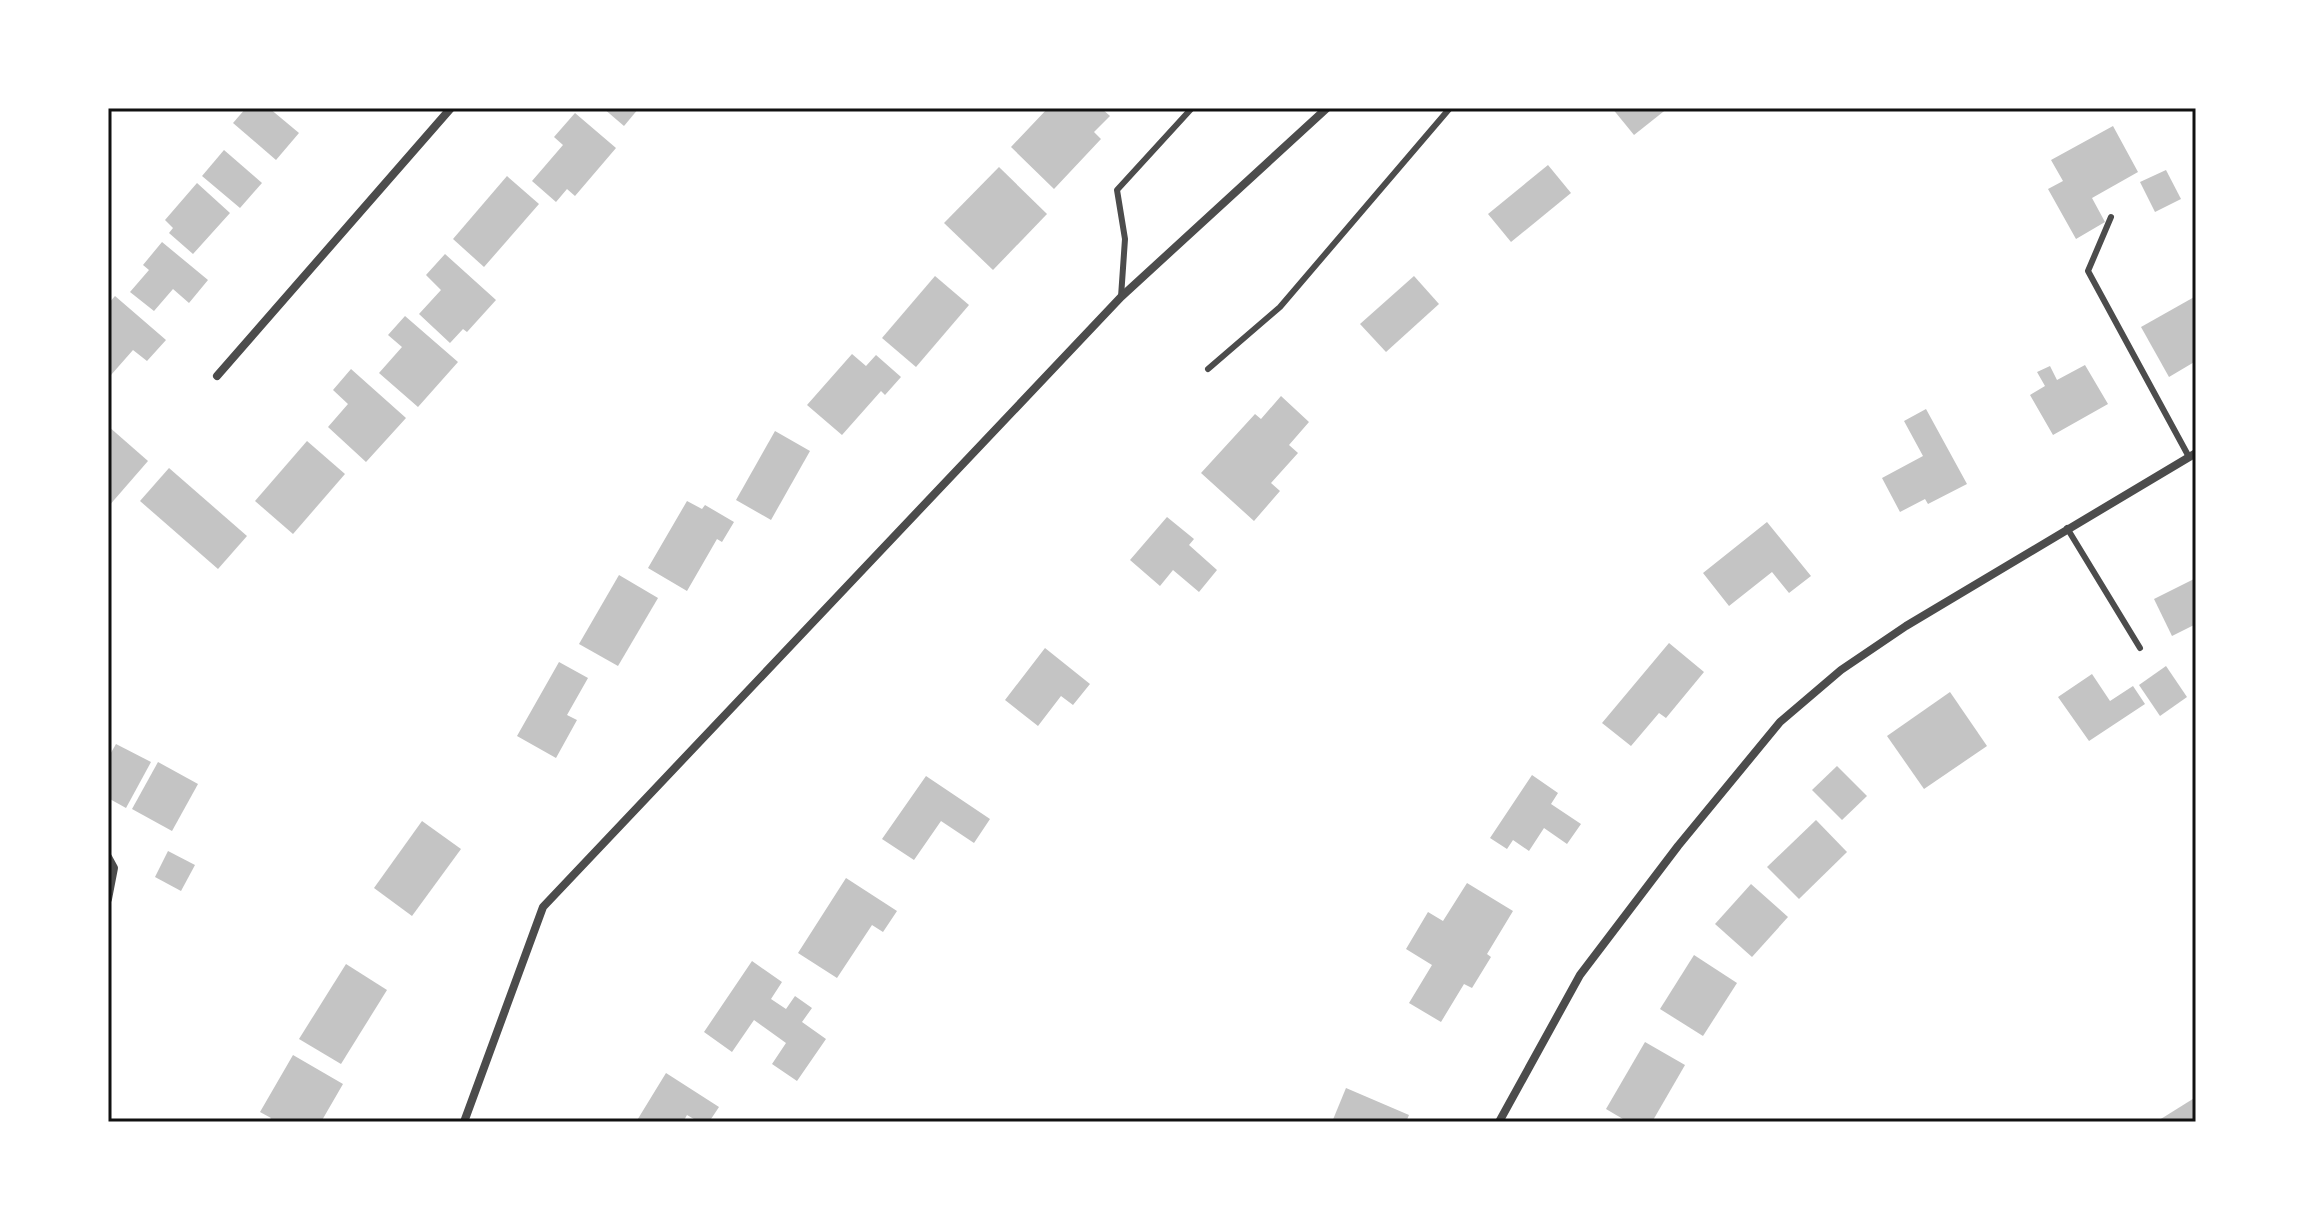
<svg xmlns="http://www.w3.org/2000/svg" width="2304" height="1230" font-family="'Noto Sans',sans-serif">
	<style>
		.building { fill: #c4c4c4 }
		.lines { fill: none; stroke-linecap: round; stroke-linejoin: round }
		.service { stroke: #4c4c4c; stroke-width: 6 }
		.minor { stroke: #4c4c4c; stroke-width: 8 }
		.neatline { fill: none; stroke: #111; stroke-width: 3 }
	</style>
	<rect width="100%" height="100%" fill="#fff"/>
	<!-- building -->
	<g class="building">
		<path d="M 246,108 L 269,108 L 299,133 L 276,160 L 233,123 Z"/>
		<path d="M 603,108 L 639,108 L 624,126 Z"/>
		<path d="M 1048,108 L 1101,108 L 1110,116 L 1094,132 L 1101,139 L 1054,189 L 1011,147 Z"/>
		<path d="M 1612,108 L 1668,108 L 1634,135 Z"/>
		<path d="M 575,113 L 616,148 L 575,196 L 567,189 L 556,202 L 532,181 L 563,145 L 554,137 Z"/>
		<path d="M 2113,126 L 2138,172 L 2092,198 L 2105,222 L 2076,239 L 2048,189 L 2063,181 L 2051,160 Z"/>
		<path d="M 224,150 L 262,183 L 240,208 L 202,176 Z"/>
		<path d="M 1548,165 L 1571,193 L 1511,242 L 1488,214 Z"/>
		<path d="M 999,167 L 1047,214 L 993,270 L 944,223 Z"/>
		<path d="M 2166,170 L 2181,199 L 2155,212 L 2140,182 Z"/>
		<path d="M 507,176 L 539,204 L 484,267 L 453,239 Z"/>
		<path d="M 197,183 L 230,213 L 193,254 L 169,233 L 173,228 L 165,220 Z"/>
		<path d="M 162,242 L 208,280 L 189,303 L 173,289 L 154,311 L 130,292 L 149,270 L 143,265 Z"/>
		<path d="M 445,254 L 496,300 L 467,332 L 463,329 L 450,343 L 419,314 L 441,290 L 426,275 Z"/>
		<path d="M 935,276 L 969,305 L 916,367 L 882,338 Z"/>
		<path d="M 1414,276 L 1439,304 L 1386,352 L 1360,324 Z"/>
		<path d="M 115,296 L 166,340 L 147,361 L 133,350 L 111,375 L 108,373 L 108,304 Z"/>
		<path d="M 2196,296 L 2196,361 L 2169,377 L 2141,327 Z"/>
		<path d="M 405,316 L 458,362 L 418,407 L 379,373 L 402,347 L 388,335 Z"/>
		<path d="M 852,354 L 866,366 L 876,355 L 901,377 L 885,395 L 881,391 L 842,435 L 807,405 Z"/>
		<path d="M 2085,365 L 2108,404 L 2053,435 L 2030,395 L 2045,386 L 2037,372 L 2050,366 L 2057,380 Z"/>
		<path d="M 351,369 L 406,418 L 366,462 L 328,427 L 348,404 L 333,390 Z"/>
		<path d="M 1281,396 L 1309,422 L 1289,445 L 1298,453 L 1271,483 L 1280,491 L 1254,521 L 1201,473 L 1255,414 L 1261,419 Z"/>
		<path d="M 1926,409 L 1967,484 L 1928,504 L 1925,499 L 1900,512 L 1882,478 L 1923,456 L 1904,421 Z"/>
		<path d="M 108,426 L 148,461 L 108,507 Z"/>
		<path d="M 775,431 L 810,451 L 771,520 L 736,500 Z"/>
		<path d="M 307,441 L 345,474 L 293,534 L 255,501 Z"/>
		<path d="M 169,468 L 247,536 L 218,569 L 140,501 Z"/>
		<path d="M 687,501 L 702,509 L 705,505 L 734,522 L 722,542 L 717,539 L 687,591 L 648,568 Z"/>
		<path d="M 1167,517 L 1194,539 L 1189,545 L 1217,570 L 1199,592 L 1173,570 L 1160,586 L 1130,560 Z"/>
		<path d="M 1767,522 L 1811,576 L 1789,593 L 1772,572 L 1729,606 L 1703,573 Z"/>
		<path d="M 619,575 L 658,598 L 618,666 L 579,644 Z"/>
		<path d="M 2196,578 L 2196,624 L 2172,636 L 2154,599 Z"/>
		<path d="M 1669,643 L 1704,672 L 1666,718 L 1659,713 L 1631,746 L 1602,723 Z"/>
		<path d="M 1045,648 L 1090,684 L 1073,705 L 1061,696 L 1038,726 L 1005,700 Z"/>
		<path d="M 559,662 L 588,678 L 567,715 L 577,720 L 556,758 L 517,736 Z"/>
		<path d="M 2166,666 L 2187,697 L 2160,716 L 2139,685 Z"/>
		<path d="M 2092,674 L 2110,701 L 2133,686 L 2145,704 L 2089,741 L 2058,697 Z"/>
		<path d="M 1950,692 L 1987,746 L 1924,789 L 1887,736 Z"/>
		<path d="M 116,744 L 151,762 L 126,808 L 108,798 L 108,758 Z"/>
		<path d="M 158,762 L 198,784 L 172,831 L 132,809 Z"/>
		<path d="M 1837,766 L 1867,796 L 1842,820 L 1812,790 Z"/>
		<path d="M 1532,775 L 1558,793 L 1551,804 L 1581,824 L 1567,844 L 1544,828 L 1529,851 L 1513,840 L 1507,849 L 1490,838 Z"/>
		<path d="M 926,776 L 990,819 L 974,843 L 941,821 L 914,860 L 882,839 Z"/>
		<path d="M 1816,820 L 1847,852 L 1799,899 L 1767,867 Z"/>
		<path d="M 422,821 L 461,849 L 412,916 L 374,888 Z"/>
		<path d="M 168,851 L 195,865 L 181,891 L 155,877 Z"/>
		<path d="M 846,878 L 897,911 L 883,932 L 872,925 L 837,978 L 798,953 Z"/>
		<path d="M 1467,883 L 1513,911 L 1487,954 L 1491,957 L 1472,988 L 1464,984 L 1441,1022 L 1409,1003 L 1432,965 L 1406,949 L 1428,912 L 1443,921 Z"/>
		<path d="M 1751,884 L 1788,917 L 1752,957 L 1715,924 Z"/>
		<path d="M 1694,955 L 1737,983 L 1703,1036 L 1660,1009 Z"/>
		<path d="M 752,961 L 782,982 L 771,999 L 786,1009 L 795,996 L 812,1008 L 802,1022 L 826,1039 L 797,1081 L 772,1064 L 786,1043 L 754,1020 L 732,1052 L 704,1032 Z"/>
		<path d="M 346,964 L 387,990 L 341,1064 L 299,1039 Z"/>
		<path d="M 1645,1042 L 1685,1065 L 1652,1122 L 1628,1122 L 1606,1109 Z"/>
		<path d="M 293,1055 L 343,1084 L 321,1122 L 268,1122 L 271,1118 L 260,1112 Z"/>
		<path d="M 666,1073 L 719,1107 L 709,1122 L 699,1122 L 687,1115 L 683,1122 L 636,1122 Z"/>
		<path d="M 1346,1088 L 1409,1115 L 1406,1122 L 1332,1122 Z"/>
		<path d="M 2196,1097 L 2196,1122 L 2156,1122 Z"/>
	</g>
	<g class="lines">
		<!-- service -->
		<g class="service">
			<path d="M 2111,217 L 2088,271 L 2189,457"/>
			<path d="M 1121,297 L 1125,239 L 1117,190 L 1192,108"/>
			<path d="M 1208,369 L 1280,307 L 1450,108"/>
			<path d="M 2067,528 L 2140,648"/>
		</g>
		<!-- minor -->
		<g class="minor">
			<path d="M 217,376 L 451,108"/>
			<path d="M 108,857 L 114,868 L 108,899"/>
			<path d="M 464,1122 L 543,907 L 1121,297 L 1327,108"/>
			<path d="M 1499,1122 L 1580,975 L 1678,846 L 1780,722 L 1841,670 L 1906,626 L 2196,453"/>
		</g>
	</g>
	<!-- border -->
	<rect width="2304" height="1230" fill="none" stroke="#ffffff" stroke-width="220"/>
	<rect x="110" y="110" width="2084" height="1010" class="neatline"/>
</svg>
